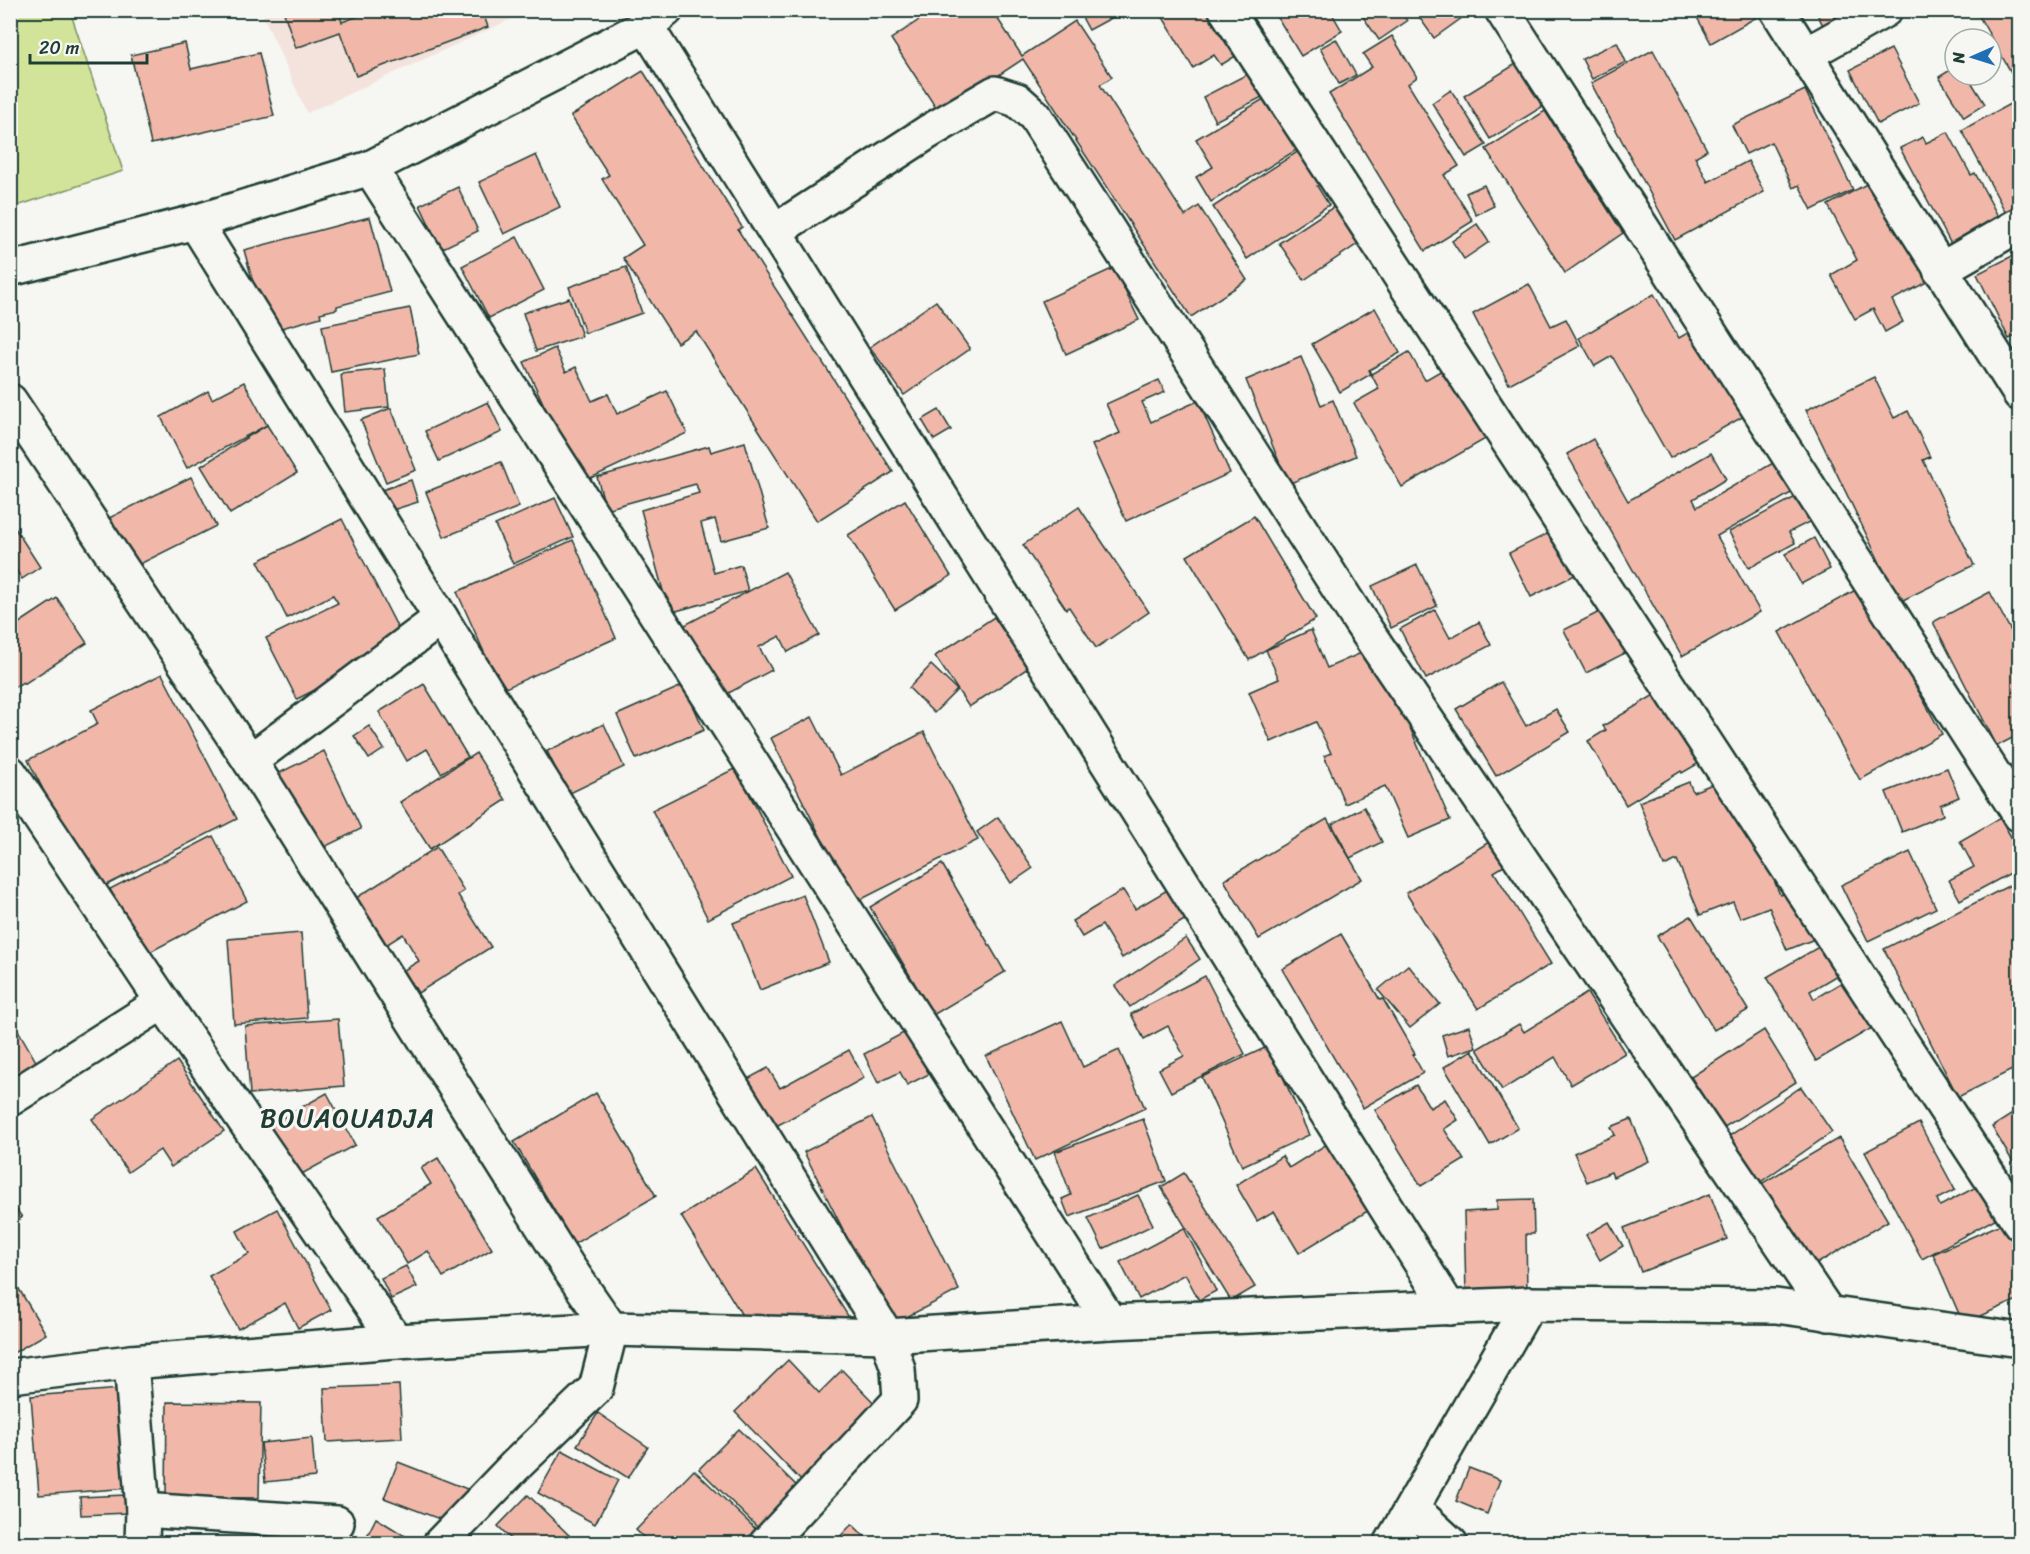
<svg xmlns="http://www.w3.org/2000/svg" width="2030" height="1554" font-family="Sriracha,sans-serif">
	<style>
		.built { fill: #f4e3dc }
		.green { fill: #d2e499; stroke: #789066; stroke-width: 1.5 }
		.building { fill: #f1b8aa; stroke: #1f3d34; stroke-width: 1.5 }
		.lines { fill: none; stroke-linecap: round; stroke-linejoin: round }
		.minor-casing { stroke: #1f3d34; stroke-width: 38 }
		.tertiary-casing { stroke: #1f3d34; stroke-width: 38 }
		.minor { stroke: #f6f6f2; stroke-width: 33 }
		.tertiary { stroke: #f6f6f2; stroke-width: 33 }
		.labels { text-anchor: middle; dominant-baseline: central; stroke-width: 6; stroke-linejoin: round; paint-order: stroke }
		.quarter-label { font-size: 26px; letter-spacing: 1.5px; fill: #1f3d34; stroke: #f6f6f2 }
	</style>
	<rect width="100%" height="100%" fill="#f6f6f2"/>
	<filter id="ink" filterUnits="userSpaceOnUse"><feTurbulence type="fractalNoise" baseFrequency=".0167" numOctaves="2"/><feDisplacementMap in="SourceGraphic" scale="12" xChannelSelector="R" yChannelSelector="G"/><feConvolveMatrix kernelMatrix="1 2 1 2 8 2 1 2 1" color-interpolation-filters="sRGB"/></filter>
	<g filter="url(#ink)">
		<!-- built -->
		<path class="built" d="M 261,11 L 529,11 L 307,113 Z"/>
		<!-- green -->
		<path class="green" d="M 10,11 L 70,11 L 123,171 L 11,208 Z"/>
		<!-- building -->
		<g class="building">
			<path d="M 283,10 L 338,10 L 342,22 L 375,10 L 482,10 L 488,27 L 356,76 L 340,32 L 296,48 Z"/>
			<path d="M 934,10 L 992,10 L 1022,56 L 1075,21 L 1112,77 L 1100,85 L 1185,216 L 1199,206 L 1247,280 L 1191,317 L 1023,59 L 940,114 L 891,39 Z"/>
			<path d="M 1078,10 L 1126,10 L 1089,30 Z"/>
			<path d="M 1167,10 L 1224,10 L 1247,49 L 1221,65 L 1214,55 L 1193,68 L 1161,14 Z"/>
			<path d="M 1273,10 L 1330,10 L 1342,31 L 1301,56 Z"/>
			<path d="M 1366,10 L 1400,10 L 1407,21 L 1379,40 L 1361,14 Z"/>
			<path d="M 1414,10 L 1473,10 L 1434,38 Z"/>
			<path d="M 1693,10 L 1754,10 L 1757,17 L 1711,43 Z"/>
			<path d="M 1815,10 L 1863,10 L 1826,31 Z"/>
			<path d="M 2020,10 L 2020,88 L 1976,11 Z"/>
			<path d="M 1392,36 L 1417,77 L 1408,84 L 1459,166 L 1444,175 L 1473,221 L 1425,251 L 1329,94 L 1372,67 L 1363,54 Z"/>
			<path d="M 1336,39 L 1356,75 L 1339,84 L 1320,48 Z"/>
			<path d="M 1617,42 L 1626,62 L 1592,79 L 1582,59 Z"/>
			<path d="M 185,43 L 191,69 L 259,53 L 274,116 L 151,144 L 131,55 Z"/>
			<path d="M 1891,49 L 1919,103 L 1878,124 L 1850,70 Z"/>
			<path d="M 1653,50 L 1707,150 L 1695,157 L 1708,182 L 1748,161 L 1764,192 L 1675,240 L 1591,83 Z"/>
			<path d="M 1519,62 L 1545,105 L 1490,139 L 1464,96 Z"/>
			<path d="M 1263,66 L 1276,90 L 1215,121 L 1203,97 Z"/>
			<path d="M 1955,67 L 1955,75 L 1967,75 L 1985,104 L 1964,117 L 1939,77 Z"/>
			<path d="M 643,71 L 742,227 L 738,230 L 893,472 L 817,521 L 696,331 L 677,343 L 623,258 L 643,245 L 602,179 L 609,175 L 571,116 Z"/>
			<path d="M 1451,90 L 1486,145 L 1466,157 L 1432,103 Z"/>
			<path d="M 1805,90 L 1853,190 L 1812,210 L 1799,185 L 1793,188 L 1771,142 L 1746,154 L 1732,125 Z"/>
			<path d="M 1267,97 L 1298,149 L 1211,202 L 1196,177 L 1213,167 L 1196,139 Z"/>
			<path d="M 2019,99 L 2020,208 L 2007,215 L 1962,130 Z"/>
			<path d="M 1545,111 L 1623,233 L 1565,273 L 1486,149 Z"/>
			<path d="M 1948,132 L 1971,175 L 1975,173 L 2000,220 L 1952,246 L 1900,148 L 1923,137 L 1926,143 Z"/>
			<path d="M 1308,145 L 1329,178 L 1317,186 L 1329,205 L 1247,259 L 1213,207 Z"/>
			<path d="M 536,155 L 560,207 L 504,234 L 479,182 Z"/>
			<path d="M 1872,181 L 1911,255 L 1915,253 L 1929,281 L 1892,300 L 1903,322 L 1885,332 L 1873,309 L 1855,319 L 1831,275 L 1857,260 L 1828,205 Z"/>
			<path d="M 1484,185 L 1494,206 L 1476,215 L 1466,193 Z"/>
			<path d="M 458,187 L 478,231 L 441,249 L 420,205 Z"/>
			<path d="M 1347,198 L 1371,235 L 1304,280 L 1279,243 Z"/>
			<path d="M 370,217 L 390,292 L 337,306 L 337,309 L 320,313 L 321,317 L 267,332 L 244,250 Z"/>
			<path d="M 1477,224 L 1489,242 L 1464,259 L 1452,241 Z"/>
			<path d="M 517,237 L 544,290 L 489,318 L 462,266 Z"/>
			<path d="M 2020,252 L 2020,334 L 2009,339 L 1977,274 Z"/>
			<path d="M 626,267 L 642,313 L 585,333 L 569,287 Z"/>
			<path d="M 1114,268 L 1139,320 L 1066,354 L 1042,301 Z"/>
			<path d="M 1529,284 L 1551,326 L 1566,319 L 1580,346 L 1509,384 L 1473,314 Z"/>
			<path d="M 1654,294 L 1679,338 L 1696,328 L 1746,415 L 1670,458 L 1612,356 L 1595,366 L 1579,338 Z"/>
			<path d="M 569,298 L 582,336 L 536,351 L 523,313 Z"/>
			<path d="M 936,301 L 970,349 L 904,395 L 870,347 Z"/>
			<path d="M 410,308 L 419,354 L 331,372 L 322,326 Z"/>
			<path d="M 1375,308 L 1400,353 L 1369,370 L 1371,374 L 1340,392 L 1312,344 Z"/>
			<path d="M 555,348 L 566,372 L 576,367 L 592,401 L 608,394 L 617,414 L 667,391 L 687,433 L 580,483 L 524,362 Z"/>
			<path d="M 1409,352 L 1425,380 L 1447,367 L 1487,438 L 1402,487 L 1354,403 L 1379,389 L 1371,374 Z"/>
			<path d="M 1301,357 L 1321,405 L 1333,400 L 1356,456 L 1288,484 L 1246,380 Z"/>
			<path d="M 385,369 L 389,407 L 345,412 L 341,374 Z"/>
			<path d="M 1874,377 L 1894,418 L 1908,411 L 1930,457 L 1923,460 L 1974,565 L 1899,602 L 1806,410 Z"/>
			<path d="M 1159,380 L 1165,392 L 1142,402 L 1151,422 L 1198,401 L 1230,473 L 1126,521 L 1092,445 L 1120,433 L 1106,404 Z"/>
			<path d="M 244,382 L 267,425 L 187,468 L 161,417 L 208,391 L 212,399 Z"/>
			<path d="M 488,402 L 502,432 L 439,461 L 425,431 Z"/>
			<path d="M 391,408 L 416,470 L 386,482 L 361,420 Z"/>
			<path d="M 939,410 L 951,430 L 934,440 L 922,420 Z"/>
			<path d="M 267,425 L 297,473 L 230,514 L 201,466 Z"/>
			<path d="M 1593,439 L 1628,501 L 1711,453 L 1726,479 L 1693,499 L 1697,507 L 1780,459 L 1798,489 L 1717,536 L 1760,612 L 1682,656 L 1567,454 Z"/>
			<path d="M 745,442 L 769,528 L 721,541 L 715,519 L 701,523 L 714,573 L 741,565 L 748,591 L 669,613 L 641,510 L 699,493 L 696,484 L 606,509 L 597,477 L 709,446 L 711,452 Z"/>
			<path d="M 501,462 L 519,507 L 444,537 L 426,492 Z"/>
			<path d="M 191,477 L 216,526 L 134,567 L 109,518 Z"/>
			<path d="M 411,480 L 418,502 L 386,512 L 379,491 Z"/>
			<path d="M 1805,492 L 1819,517 L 1789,532 L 1795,543 L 1749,568 L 1729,532 Z"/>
			<path d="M 555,498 L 573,537 L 513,564 L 495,525 Z"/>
			<path d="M 905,500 L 951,576 L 895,610 L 848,535 Z"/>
			<path d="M 1079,507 L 1149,612 L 1096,648 L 1069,607 L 1066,609 L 1023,545 Z"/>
			<path d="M 1254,516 L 1316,619 L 1249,660 L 1187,556 Z"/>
			<path d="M 342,519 L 406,644 L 297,699 L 266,638 L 338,603 L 333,595 L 287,618 L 258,561 Z"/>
			<path d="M 11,522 L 40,567 L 22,579 L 10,561 Z"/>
			<path d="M 1563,526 L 1585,570 L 1531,597 L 1509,553 Z"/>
			<path d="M 1814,538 L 1830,569 L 1801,584 L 1785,554 Z"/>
			<path d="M 573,540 L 616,638 L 501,690 L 457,592 Z"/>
			<path d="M 1417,565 L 1437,606 L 1391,628 L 1372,586 Z"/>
			<path d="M 785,572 L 819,635 L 788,652 L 780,636 L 759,647 L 772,670 L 721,697 L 683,626 Z"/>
			<path d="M 1861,587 L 1942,734 L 1860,780 L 1779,632 Z"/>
			<path d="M 1990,592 L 2020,648 L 2020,734 L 1997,746 L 1933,622 Z"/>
			<path d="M 57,598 L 87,643 L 24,684 L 23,682 L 10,690 L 10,629 Z"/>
			<path d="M 1613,605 L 1635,648 L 1586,673 L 1564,630 Z"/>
			<path d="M 1435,610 L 1450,638 L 1479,622 L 1491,645 L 1426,679 L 1400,629 Z"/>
			<path d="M 994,617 L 1028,668 L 969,707 L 935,656 Z"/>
			<path d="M 1311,630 L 1327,668 L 1375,647 L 1450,820 L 1408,838 L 1385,786 L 1345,804 L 1324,756 L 1331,753 L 1316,722 L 1271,742 L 1249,692 L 1279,679 L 1266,650 Z"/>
			<path d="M 931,665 L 957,690 L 934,713 L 909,688 Z"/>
			<path d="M 162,674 L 237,819 L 95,891 L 28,760 L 98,724 L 91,710 Z"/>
			<path d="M 1501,682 L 1526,726 L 1556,709 L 1570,732 L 1496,776 L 1456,709 Z"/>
			<path d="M 424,684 L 468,757 L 441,773 L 427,749 L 407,761 L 379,712 Z"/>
			<path d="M 684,685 L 704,730 L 636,759 L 617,715 Z"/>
			<path d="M 1659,692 L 1701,762 L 1682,773 L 1681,771 L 1626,805 L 1588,741 L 1606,730 L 1603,726 Z"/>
			<path d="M 812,717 L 841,775 L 924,732 L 978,840 L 854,903 L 771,738 Z"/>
			<path d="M 604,724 L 624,767 L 568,794 L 547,751 Z"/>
			<path d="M 369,726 L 384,749 L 369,759 L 354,736 Z"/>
			<path d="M 324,751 L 361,829 L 312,853 L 275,775 Z"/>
			<path d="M 476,753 L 506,800 L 430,849 L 400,802 Z"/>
			<path d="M 736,768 L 791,876 L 708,919 L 652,810 Z"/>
			<path d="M 1947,768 L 1959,797 L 1940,805 L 1943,815 L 1902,832 L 1886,792 Z"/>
			<path d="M 1722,780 L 1743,802 L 1780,895 L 1801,886 L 1822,936 L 1787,950 L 1769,907 L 1740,918 L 1733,902 L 1700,915 L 1677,860 L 1664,866 L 1639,802 L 1689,782 L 1693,792 Z"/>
			<path d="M 1364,807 L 1382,842 L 1350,858 L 1332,824 Z"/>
			<path d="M 998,817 L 1033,868 L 1011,883 L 977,832 Z"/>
			<path d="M 2000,818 L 2020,852 L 2020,868 L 1960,900 L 1949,880 L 1974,867 L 1960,841 Z"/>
			<path d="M 1327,819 L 1362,879 L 1259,939 L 1224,880 Z"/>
			<path d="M 213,836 L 247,901 L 144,955 L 110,889 Z"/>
			<path d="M 1489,842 L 1504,866 L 1494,872 L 1551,964 L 1478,1009 L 1406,893 Z"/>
			<path d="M 437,847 L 464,891 L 458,895 L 491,947 L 418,993 L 404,970 L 419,961 L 403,934 L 386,945 L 356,898 Z"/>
			<path d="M 1910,852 L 1936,908 L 1868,941 L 1841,885 Z"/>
			<path d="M 942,864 L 1005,972 L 933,1015 L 870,907 Z"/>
			<path d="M 2020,880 L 2020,1018 L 2014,1021 L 2020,1031 L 2020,1066 L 1958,1097 L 1884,949 Z"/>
			<path d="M 1174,886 L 1191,916 L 1122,958 L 1102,925 L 1082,937 L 1072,921 L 1123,890 L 1135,909 Z"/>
			<path d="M 803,895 L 829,962 L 760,990 L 733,923 Z"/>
			<path d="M 1691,916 L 1748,1010 L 1714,1030 L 1657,936 Z"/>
			<path d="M 301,933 L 307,1018 L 234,1024 L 228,939 Z"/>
			<path d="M 1341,934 L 1380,1000 L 1383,999 L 1415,1054 L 1413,1055 L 1423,1073 L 1363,1108 L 1282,969 Z"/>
			<path d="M 1186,938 L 1200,959 L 1130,1007 L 1115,986 Z"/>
			<path d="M 1822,945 L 1839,974 L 1810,991 L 1814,999 L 1849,978 L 1877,1025 L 1816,1061 L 1767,977 Z"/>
			<path d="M 1408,965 L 1440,1004 L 1410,1028 L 1378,990 Z"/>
			<path d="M 1205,976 L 1245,1054 L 1171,1092 L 1159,1069 L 1184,1056 L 1168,1026 L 1144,1039 L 1131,1014 Z"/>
			<path d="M 1587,993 L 1625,1053 L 1571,1085 L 1555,1057 L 1502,1090 L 1477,1049 L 1519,1024 L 1524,1032 Z"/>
			<path d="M 10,1016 L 38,1065 L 10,1081 Z"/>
			<path d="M 338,1019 L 344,1086 L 250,1094 L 245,1026 Z"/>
			<path d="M 1062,1021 L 1083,1067 L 1119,1050 L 1145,1108 L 1035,1160 L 986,1056 Z"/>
			<path d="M 1469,1026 L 1476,1047 L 1448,1056 L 1442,1035 Z"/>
			<path d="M 909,1030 L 931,1073 L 907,1085 L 900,1072 L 878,1083 L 864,1054 Z"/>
			<path d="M 1764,1030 L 1796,1082 L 1723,1128 L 1691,1077 Z"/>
			<path d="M 1269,1046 L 1309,1135 L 1242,1166 L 1202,1077 Z"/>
			<path d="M 849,1050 L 864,1078 L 769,1130 L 742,1082 L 768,1068 L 780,1088 Z"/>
			<path d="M 1472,1050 L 1518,1128 L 1490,1145 L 1444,1067 Z"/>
			<path d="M 177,1061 L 224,1131 L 171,1167 L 160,1150 L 128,1172 L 92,1119 Z"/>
			<path d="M 1416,1085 L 1430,1108 L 1445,1099 L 1458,1120 L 1444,1129 L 1464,1160 L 1421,1186 L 1375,1110 Z"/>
			<path d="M 1801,1087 L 1832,1132 L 1759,1183 L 1728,1137 Z"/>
			<path d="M 327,1093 L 355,1145 L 298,1176 L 270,1125 Z"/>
			<path d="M 596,1093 L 656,1196 L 574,1244 L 514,1142 Z"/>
			<path d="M 2020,1109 L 2020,1167 L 2017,1169 L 1992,1127 Z"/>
			<path d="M 872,1117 L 959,1290 L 891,1325 L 804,1152 Z"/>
			<path d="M 1143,1119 L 1166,1181 L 1069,1217 L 1062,1199 L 1071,1195 L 1055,1152 Z"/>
			<path d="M 1631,1119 L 1649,1161 L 1613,1177 L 1611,1172 L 1587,1182 L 1574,1153 L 1615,1135 L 1611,1127 Z"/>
			<path d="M 1919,1123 L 1955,1190 L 1937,1199 L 1940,1206 L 1978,1186 L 1995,1219 L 1922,1259 L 1865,1152 Z"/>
			<path d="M 1839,1138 L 1888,1221 L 1810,1268 L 1761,1184 Z"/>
			<path d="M 1330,1142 L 1371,1209 L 1299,1253 L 1274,1211 L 1257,1221 L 1236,1185 L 1282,1156 L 1289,1168 Z"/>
			<path d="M 438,1158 L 492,1249 L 443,1277 L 428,1251 L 407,1264 L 378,1216 L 431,1184 L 421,1168 Z"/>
			<path d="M 756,1169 L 850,1319 L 748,1325 L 681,1216 Z"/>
			<path d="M 1184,1173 L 1255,1287 L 1231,1301 L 1161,1187 Z"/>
			<path d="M 1710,1194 L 1727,1239 L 1641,1272 L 1624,1228 Z"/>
			<path d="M 1138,1195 L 1153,1225 L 1103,1249 L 1088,1218 Z"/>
			<path d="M 1533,1199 L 1534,1234 L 1526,1234 L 1527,1292 L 1466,1294 L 1464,1212 L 1497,1210 L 1497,1200 Z"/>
			<path d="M 10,1201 L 22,1217 L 10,1226 Z"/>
			<path d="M 277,1209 L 331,1310 L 298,1328 L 285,1303 L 238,1329 L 209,1276 L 249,1254 L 237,1231 Z"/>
			<path d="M 2008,1221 L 2020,1247 L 2020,1299 L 1963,1323 L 1933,1254 Z"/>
			<path d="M 1609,1222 L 1623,1246 L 1600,1260 L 1586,1235 Z"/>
			<path d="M 1184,1228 L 1216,1291 L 1199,1300 L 1185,1274 L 1139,1299 L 1120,1262 Z"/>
			<path d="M 406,1266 L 417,1287 L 391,1299 L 381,1278 Z"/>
			<path d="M 10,1274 L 46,1334 L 10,1355 Z"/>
			<path d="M 788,1360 L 819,1393 L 842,1370 L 882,1411 L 806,1486 L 735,1412 Z"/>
			<path d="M 399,1385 L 402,1438 L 327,1442 L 324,1388 Z"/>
			<path d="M 121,1389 L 129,1488 L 39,1495 L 31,1396 Z"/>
			<path d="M 167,1402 L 261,1403 L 259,1498 L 166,1497 Z"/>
			<path d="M 598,1413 L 648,1447 L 628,1478 L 577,1445 Z"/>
			<path d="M 739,1429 L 804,1493 L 763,1533 L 699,1469 Z"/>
			<path d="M 312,1438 L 315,1477 L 265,1482 L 261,1443 Z"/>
			<path d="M 562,1450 L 618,1480 L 595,1524 L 538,1493 Z"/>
			<path d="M 398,1462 L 480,1494 L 450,1523 L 384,1498 Z"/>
			<path d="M 1469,1468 L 1500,1480 L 1487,1514 L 1456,1501 Z"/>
			<path d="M 694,1470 L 764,1537 L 758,1544 L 650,1544 L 636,1530 Z"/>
			<path d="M 126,1495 L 127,1513 L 81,1515 L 80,1497 Z"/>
			<path d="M 528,1495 L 578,1544 L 516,1544 L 498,1526 Z"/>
			<path d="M 376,1518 L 418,1544 L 363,1544 Z"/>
			<path d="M 852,1524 L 872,1544 L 833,1544 Z"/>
		</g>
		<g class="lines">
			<defs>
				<g id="minor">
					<path d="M 1226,10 L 2020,1223"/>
					<path d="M 1502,10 L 2020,815"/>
					<path d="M 1777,10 L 2020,394"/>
					<path d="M 646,26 L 1449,1308"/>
					<path d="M 1805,55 L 1885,10"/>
					<path d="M 370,168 L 1110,1322"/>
					<path d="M 195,222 L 887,1336 L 898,1369 L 900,1400 L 766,1544"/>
					<path d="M 775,231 L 928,132 L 995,93 L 1017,100 L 1035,116 L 1359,620 L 1829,1314"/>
					<path d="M 10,269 L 195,222 L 370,168 L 646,26 L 666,10"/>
					<path d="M 1940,270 L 2020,224"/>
					<path d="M 10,401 L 250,761 L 568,1267 L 611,1329 L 596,1388 L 515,1466 L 440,1544"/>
					<path d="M 250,761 L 441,618"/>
					<path d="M 10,773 L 163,1002 L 396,1341"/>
					<path d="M 10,1099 L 163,1002"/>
					<path d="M 131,1362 L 143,1510 L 142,1544"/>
					<path d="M 143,1510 L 337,1523"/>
					<path d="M 1425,1520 L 1451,1544"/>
					<path d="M 1391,1544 L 1529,1304"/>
				</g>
				<path id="tertiary" d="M 10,1376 L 131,1362 L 396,1341 L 611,1329 L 887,1336 L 1110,1322 L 1529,1304 L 1776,1306 L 2020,1340"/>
			</defs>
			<!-- minor casing -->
			<use href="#minor" class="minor-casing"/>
			<!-- tertiary casing -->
			<use href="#tertiary" class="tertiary-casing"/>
			<!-- minor -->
			<use href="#minor" class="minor"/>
			<!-- tertiary -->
			<use href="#tertiary" class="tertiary"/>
		</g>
	</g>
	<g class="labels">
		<!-- quarter labels -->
		<g class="quarter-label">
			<text x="348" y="1118">BOUAOUADJA</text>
		</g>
	</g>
	<!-- margin -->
	<rect width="2030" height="1554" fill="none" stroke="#f6f6f2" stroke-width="36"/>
	<rect x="18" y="18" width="1994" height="1518" fill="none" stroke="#1f3d34" stroke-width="2" filter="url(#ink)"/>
	<!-- north arrow -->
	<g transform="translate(1973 57) rotate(267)"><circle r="28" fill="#f6f6f2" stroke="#a0aca6" stroke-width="1.5"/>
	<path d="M0-4.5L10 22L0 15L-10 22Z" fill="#1f6fb2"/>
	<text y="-9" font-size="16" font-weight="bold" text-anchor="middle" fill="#1f3d34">N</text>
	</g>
	<!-- scale -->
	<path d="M30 54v9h117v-9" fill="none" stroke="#1f3d34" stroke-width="3"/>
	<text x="39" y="54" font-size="18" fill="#1f3d34" stroke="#f6f6f2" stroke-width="4.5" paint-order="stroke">20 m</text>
</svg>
